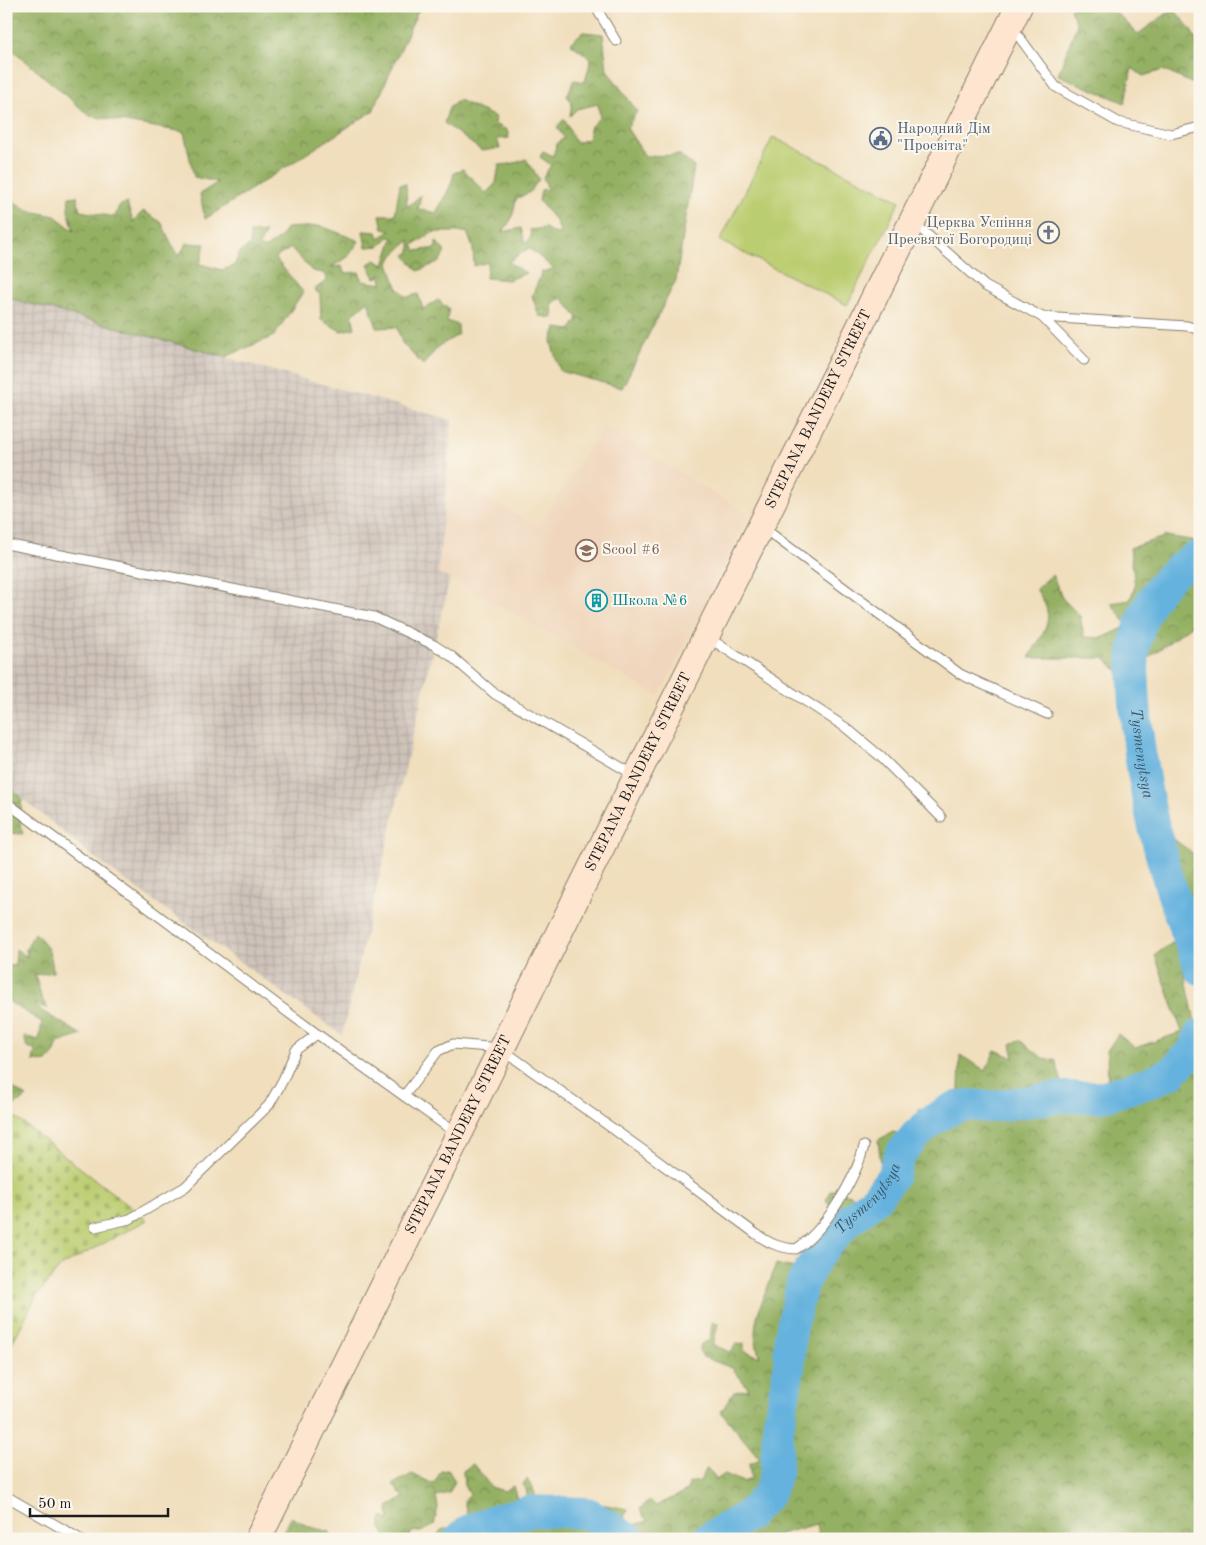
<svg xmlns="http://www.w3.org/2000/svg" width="1206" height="1545" font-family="'Old Standard TT',serif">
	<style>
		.built { fill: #f0d6bc }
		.industrial { fill: url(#industrial-grid) }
		.grass { fill: #bbcd71; stroke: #6c7446 }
		.forest { fill: url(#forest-crowns); stroke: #586640 }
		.cemetery { fill: url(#cemetery-stones); stroke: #6c7446 }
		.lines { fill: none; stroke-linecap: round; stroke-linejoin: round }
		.river { stroke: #65b2de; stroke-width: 32 }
		.lane-casing { stroke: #867d6c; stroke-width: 11 }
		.secondary-casing { stroke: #867d6c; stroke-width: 28 }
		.lane { stroke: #fff; stroke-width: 9 }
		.secondary { stroke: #fde5d0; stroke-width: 26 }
		.labels { text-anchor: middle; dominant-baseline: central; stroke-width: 4; stroke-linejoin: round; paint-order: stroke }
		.service-label { font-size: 15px; fill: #4e5e75; stroke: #fbf7ec; text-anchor: start }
		.worship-label { font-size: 15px; fill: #5b616d; stroke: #fbf7ec; text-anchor: end }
		.street-label { font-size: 15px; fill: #1c1c1c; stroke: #fbf7ec }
		.education-label { font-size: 15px; fill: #785e54; stroke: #fbf7ec; text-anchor: start }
		.culture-label { font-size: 15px; fill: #0d838f; stroke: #fbf7ec; text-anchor: start }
		.water-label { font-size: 16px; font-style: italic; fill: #39586a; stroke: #fbf7ec }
	</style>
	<defs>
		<pattern id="industrial-grid" width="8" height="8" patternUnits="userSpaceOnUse" patternTransform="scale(1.25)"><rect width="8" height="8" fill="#cec2b9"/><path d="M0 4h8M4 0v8" fill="none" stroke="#b0a69e"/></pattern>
		<pattern id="forest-crowns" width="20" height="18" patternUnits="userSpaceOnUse" patternTransform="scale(1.25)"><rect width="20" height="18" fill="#94b063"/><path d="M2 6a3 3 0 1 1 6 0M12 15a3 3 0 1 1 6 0" fill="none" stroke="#788e51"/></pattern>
		<pattern id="cemetery-stones" width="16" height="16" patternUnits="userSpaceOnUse" patternTransform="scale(1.25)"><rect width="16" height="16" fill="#bbcd71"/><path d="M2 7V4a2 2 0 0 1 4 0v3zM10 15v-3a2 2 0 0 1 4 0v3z" fill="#a0af61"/></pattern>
	</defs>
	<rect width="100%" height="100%" fill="#fbf7ec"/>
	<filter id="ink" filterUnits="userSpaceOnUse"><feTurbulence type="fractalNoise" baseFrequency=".02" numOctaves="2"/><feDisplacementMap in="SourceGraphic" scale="10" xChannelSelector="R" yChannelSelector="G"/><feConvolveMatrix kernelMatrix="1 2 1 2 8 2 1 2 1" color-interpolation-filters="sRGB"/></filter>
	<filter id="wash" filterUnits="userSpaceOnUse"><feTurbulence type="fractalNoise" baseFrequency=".0096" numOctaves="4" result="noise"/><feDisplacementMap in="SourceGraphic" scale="20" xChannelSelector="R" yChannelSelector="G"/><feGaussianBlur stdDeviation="1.12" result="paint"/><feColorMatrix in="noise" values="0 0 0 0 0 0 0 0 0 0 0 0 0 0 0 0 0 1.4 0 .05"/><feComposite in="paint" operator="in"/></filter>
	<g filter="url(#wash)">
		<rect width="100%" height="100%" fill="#f0debc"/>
		<!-- built -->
		<path class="built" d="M 603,427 L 749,514 L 659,696 L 450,578 L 438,574 L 448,477 L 538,526 Z"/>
		<!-- industrial -->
		<path class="industrial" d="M 6,297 L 452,420 L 438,574 L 450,578 L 342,1035 L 101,863 L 6,785 Z"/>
		<!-- grass -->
		<path class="grass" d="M 773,137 L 900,201 L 847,305 L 720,241 Z"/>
		<!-- forest -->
		<g class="forest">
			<path d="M 13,6 L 420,6 L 373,111 L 205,219 L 200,194 L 218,182 L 194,177 L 184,132 L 90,116 L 13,50 Z"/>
			<path d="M 1076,6 L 1110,6 L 1138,34 L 1173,9 C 1202,39 1200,47 1200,87 L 1163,70 L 1143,76 L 1132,68 L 1125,103 L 1058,75 L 1077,24 L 1070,9 Z"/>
			<path d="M 583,32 L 603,34 L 607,70 L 637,111 L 627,128 L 645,156 L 680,155 L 694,167 L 676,280 L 622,388 L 560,371 L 551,342 L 556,328 L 571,330 L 578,318 L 562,298 L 552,303 L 553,318 L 539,316 L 532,296 L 542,272 L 554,269 L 529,248 L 508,262 L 526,273 L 509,280 L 486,278 L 488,262 L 474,266 L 473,248 L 467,232 L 434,232 L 413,245 L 416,251 L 436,248 L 436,241 L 445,252 L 439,262 L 418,271 L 405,255 L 410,252 L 410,240 L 393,255 L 389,263 L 397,287 L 407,297 L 418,294 L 423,309 L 438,300 L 449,309 L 447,321 L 458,325 L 458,335 L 439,346 L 423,365 L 402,343 L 397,327 L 377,328 L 368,301 L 352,315 L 355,328 L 341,331 L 321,320 L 320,294 L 314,290 L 327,280 L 323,273 L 312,271 L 291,248 L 275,258 L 303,292 L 274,336 L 225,357 L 6,297 L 6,209 L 12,201 L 30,211 L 55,216 L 74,231 L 68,211 L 69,197 L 77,196 L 80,211 L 115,217 L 119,206 L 127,203 L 133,222 L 143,211 L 161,222 L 178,257 L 187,243 L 205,244 L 200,264 L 222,270 L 234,266 L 240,252 L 250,245 L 250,233 L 266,232 L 258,247 L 266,248 L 281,237 L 286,228 L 321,226 L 359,241 L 348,257 L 331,267 L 342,266 L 344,273 L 359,272 L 362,281 L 382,284 L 381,276 L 375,278 L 368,264 L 375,260 L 384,265 L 393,238 L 388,237 L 380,246 L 366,247 L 363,231 L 377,232 L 379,238 L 391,231 L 383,229 L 380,215 L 395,215 L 400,184 L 406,184 L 407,207 L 421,195 L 418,209 L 436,213 C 443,199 451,189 454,173 L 463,169 L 486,193 L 496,183 L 499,165 L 511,164 L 526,159 L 539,179 L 530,192 L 516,199 L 512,218 L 503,232 L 521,228 L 525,244 L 531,237 L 530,230 L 545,228 L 553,233 L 561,234 L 556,221 L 539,201 L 541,190 L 548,189 L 543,177 L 551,165 L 540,157 L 543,151 L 553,156 L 557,143 L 564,138 L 557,127 L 564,119 L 576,143 L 588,139 L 591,126 L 600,117 L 598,104 L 577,109 L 570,116 L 572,102 L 567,96 L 574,80 L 585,82 L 591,59 L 570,43 Z"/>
			<path d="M 459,100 L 495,117 L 494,124 L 507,130 L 509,138 L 497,139 L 500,148 L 482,151 L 444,123 L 449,108 Z"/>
			<path d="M 1167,536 L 1196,541 L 1200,538 L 1200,619 L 1124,676 L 1104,658 L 1029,658 C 1045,628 1058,620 1036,589 L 1052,575 L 1063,599 L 1080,616 L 1084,637 L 1102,638 L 1128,626 L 1111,603 L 1130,600 L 1135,586 L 1130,548 Z"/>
			<path d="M 6,785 L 22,798 L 20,822 L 23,834 L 6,833 Z"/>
			<path d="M 1163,831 L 1195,855 L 1200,847 L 1200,950 Z"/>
			<path d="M 34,933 C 48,944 52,955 53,972 L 35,975 L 41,997 L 48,1009 L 34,1003 L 42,1011 L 82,1035 L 58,1043 L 55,1052 L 46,1062 L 33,1061 L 35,1049 L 27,1048 L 24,1036 L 39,1040 L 42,1022 L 6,1000 L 6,965 L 15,966 L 16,949 L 27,957 L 26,950 Z"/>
			<path d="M 1172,943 L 1179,947 L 1195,1022 L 1200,1024 L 1200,1539 L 819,1539 L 816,1524 L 780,1534 L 772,1539 L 514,1537 L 514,1539 L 473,1539 L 479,1534 L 458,1539 L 435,1539 L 441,1530 L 467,1524 L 468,1517 L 464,1501 L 470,1494 L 464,1486 L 463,1471 L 473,1464 L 491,1487 L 504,1491 L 513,1486 L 521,1512 C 527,1503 530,1494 523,1484 L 527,1479 L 535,1493 L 531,1507 L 532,1517 L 546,1507 L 567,1518 L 583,1501 L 628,1509 L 622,1522 L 632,1525 L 649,1521 L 642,1515 L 640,1509 L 650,1500 L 656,1506 L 687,1491 L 689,1483 L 700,1481 L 707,1468 L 713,1474 L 716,1480 L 725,1474 L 743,1482 L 751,1479 L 749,1464 L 760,1459 L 721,1412 L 734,1392 L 749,1389 L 732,1368 L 703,1357 L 699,1350 L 701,1344 L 710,1340 L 712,1322 L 718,1323 L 713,1345 L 731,1352 L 736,1344 L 744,1343 L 744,1351 L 759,1357 C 758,1349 755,1340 755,1333 C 755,1310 770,1286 776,1264 L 822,1274 C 838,1245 850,1228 826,1200 L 831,1191 L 836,1190 L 858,1198 L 885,1197 L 878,1140 L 893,1132 L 924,1140 L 919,1110 L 959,1090 L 960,1055 L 986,1071 L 995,1050 L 1014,1058 L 1011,1044 L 1020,1040 L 1045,1060 L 1055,1059 L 1063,1086 L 1108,1084 L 1107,1051 L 1118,1034 L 1135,1048 L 1182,1032 L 1155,955 Z"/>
			<path d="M 6,1084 L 27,1097 L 7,1110 L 6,1110 Z"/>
			<path d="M 448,1470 L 455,1481 L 449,1493 L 436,1496 L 438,1508 L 434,1525 L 424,1531 L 411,1532 L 410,1539 L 388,1539 C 383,1532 378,1526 382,1517 L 390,1520 L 388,1507 L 404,1498 L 393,1484 L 412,1474 L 434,1484 L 441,1471 Z"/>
			<path d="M 291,1517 L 310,1527 L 330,1532 L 331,1539 L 279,1539 Z"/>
		</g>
		<!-- cemetery -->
		<path class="cemetery" d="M 6,1110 L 147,1220 L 60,1267 L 36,1297 L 6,1355 Z"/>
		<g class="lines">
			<!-- river -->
			<g class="river">
				<path id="s1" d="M 1200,555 C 1166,572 1144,604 1136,640 C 1131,660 1134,684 1135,704 C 1140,777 1156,847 1180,915 C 1186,933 1195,950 1200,969"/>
				<path d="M 459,1539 L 470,1530 L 497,1519 L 530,1511 L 587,1513 L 629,1539"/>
				<path id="s2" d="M 707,1539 L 749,1515 L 769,1493 L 776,1473 L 778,1428 L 789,1368 L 790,1336 L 802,1284 L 818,1255 L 847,1222 L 874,1200 L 892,1177 L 900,1155 L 916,1135 L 933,1120 L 953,1108 L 968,1105 L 988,1107 L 1061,1097 L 1101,1097 L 1148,1083 L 1171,1073 L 1193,1051 L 1200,1035"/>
			</g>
		</g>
	</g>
	<g filter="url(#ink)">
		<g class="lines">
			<defs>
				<g id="lane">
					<path d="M 595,6 L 616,41"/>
					<path d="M 1012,27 L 1056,87 L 1118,122 L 1171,134 L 1200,127"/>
					<path d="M 913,222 L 985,286 L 1042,317 L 1187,326 L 1200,330"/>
					<path d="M 1042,317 L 1084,360"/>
					<path d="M 762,527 L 960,674 L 1047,714"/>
					<path d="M 6,544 L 374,617 L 434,645 L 451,656 L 495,694 L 636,776"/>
					<path d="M 709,638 L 845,727 L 880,756 L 941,817"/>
					<path d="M 6,802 L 317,1034 L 456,1133"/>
					<path d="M 404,1096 L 438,1051 L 453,1044 L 500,1048 L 651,1156 L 756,1234 C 769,1243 779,1248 796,1249 C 825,1231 856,1178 864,1146"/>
					<path d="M 95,1227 L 130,1219 L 185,1187 L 269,1105 L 283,1080 L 296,1050 L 317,1034"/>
					<path d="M 6,1496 L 80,1539"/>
				</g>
				<g id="secondary">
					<path id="s3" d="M 258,1539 L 1019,6"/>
				</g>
			</defs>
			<!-- lane casing -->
			<use href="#lane" class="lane-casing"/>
			<!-- secondary casing -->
			<use href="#secondary" class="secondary-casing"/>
			<!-- lane -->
			<use href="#lane" class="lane"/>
			<!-- secondary -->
			<use href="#secondary" class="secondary"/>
		</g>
	</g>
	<!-- icons -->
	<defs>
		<symbol id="civic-ring" viewBox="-11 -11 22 22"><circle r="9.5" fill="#fbf7ec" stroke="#5c6f8a" stroke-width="1.5"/><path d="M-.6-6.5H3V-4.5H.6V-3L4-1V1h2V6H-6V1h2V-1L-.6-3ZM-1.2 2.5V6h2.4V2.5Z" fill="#5c6f8a"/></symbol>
		<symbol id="church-ring" viewBox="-11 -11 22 22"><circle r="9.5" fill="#fbf7ec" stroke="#6b7280" stroke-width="1.5"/><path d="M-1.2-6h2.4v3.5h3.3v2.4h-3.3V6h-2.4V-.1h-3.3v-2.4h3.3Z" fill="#6b7280"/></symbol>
		<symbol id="school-ring" viewBox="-11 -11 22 22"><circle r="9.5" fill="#fbf7ec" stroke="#8d6e63" stroke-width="1.5"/><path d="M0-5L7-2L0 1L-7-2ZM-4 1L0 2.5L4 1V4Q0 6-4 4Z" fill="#8d6e63"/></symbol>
		<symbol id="building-ring" viewBox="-11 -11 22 22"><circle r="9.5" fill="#fbf7ec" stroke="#0f9aa8" stroke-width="1.5"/><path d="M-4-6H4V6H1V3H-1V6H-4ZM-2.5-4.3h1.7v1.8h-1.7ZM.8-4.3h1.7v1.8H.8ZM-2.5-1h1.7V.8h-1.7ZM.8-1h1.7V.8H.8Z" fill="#0f9aa8"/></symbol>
	</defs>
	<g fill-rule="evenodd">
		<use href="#civic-ring" x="868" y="126" width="25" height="25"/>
		<use href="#church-ring" x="1036" y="220" width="25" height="25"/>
		<use href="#school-ring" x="574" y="538" width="25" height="25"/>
		<use href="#building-ring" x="584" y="588" width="25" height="25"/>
	</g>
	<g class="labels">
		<!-- service labels -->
		<g class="service-label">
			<text x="897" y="129">Народний Дім<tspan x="897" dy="17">"Просвіта"</tspan></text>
		</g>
		<!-- worship labels -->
		<g class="worship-label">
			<text x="1032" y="223">Церква Успіння<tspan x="1032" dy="17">Пресвятої Богородиці</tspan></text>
		</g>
		<!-- street labels -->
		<g class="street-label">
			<text stroke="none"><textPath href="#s3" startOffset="1261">STEPANA BANDERY STREET</textPath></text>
			<text stroke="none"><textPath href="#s3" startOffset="856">STEPANA BANDERY STREET</textPath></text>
			<text stroke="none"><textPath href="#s3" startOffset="451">STEPANA BANDERY STREET</textPath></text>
		</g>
		<!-- education labels -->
		<g class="education-label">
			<text x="602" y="550">Scool #6</text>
		</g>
		<!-- culture labels -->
		<g class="culture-label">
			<text x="612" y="601">Школа №6</text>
		</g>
		<!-- water labels -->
		<g class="water-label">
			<text stroke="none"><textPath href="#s1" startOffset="224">Tysmenytsya</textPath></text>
			<text stroke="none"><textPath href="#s2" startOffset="400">Tysmenytsya</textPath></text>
		</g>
	</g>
	<!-- margin -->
	<rect width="1206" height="1545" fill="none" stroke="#fbf7ec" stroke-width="25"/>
	<!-- scale -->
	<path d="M30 1508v8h138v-8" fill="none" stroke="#1c1c1c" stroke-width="2.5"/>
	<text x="38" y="1508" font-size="15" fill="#1c1c1c" stroke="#fbf7ec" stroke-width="4" paint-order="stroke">50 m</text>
</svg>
